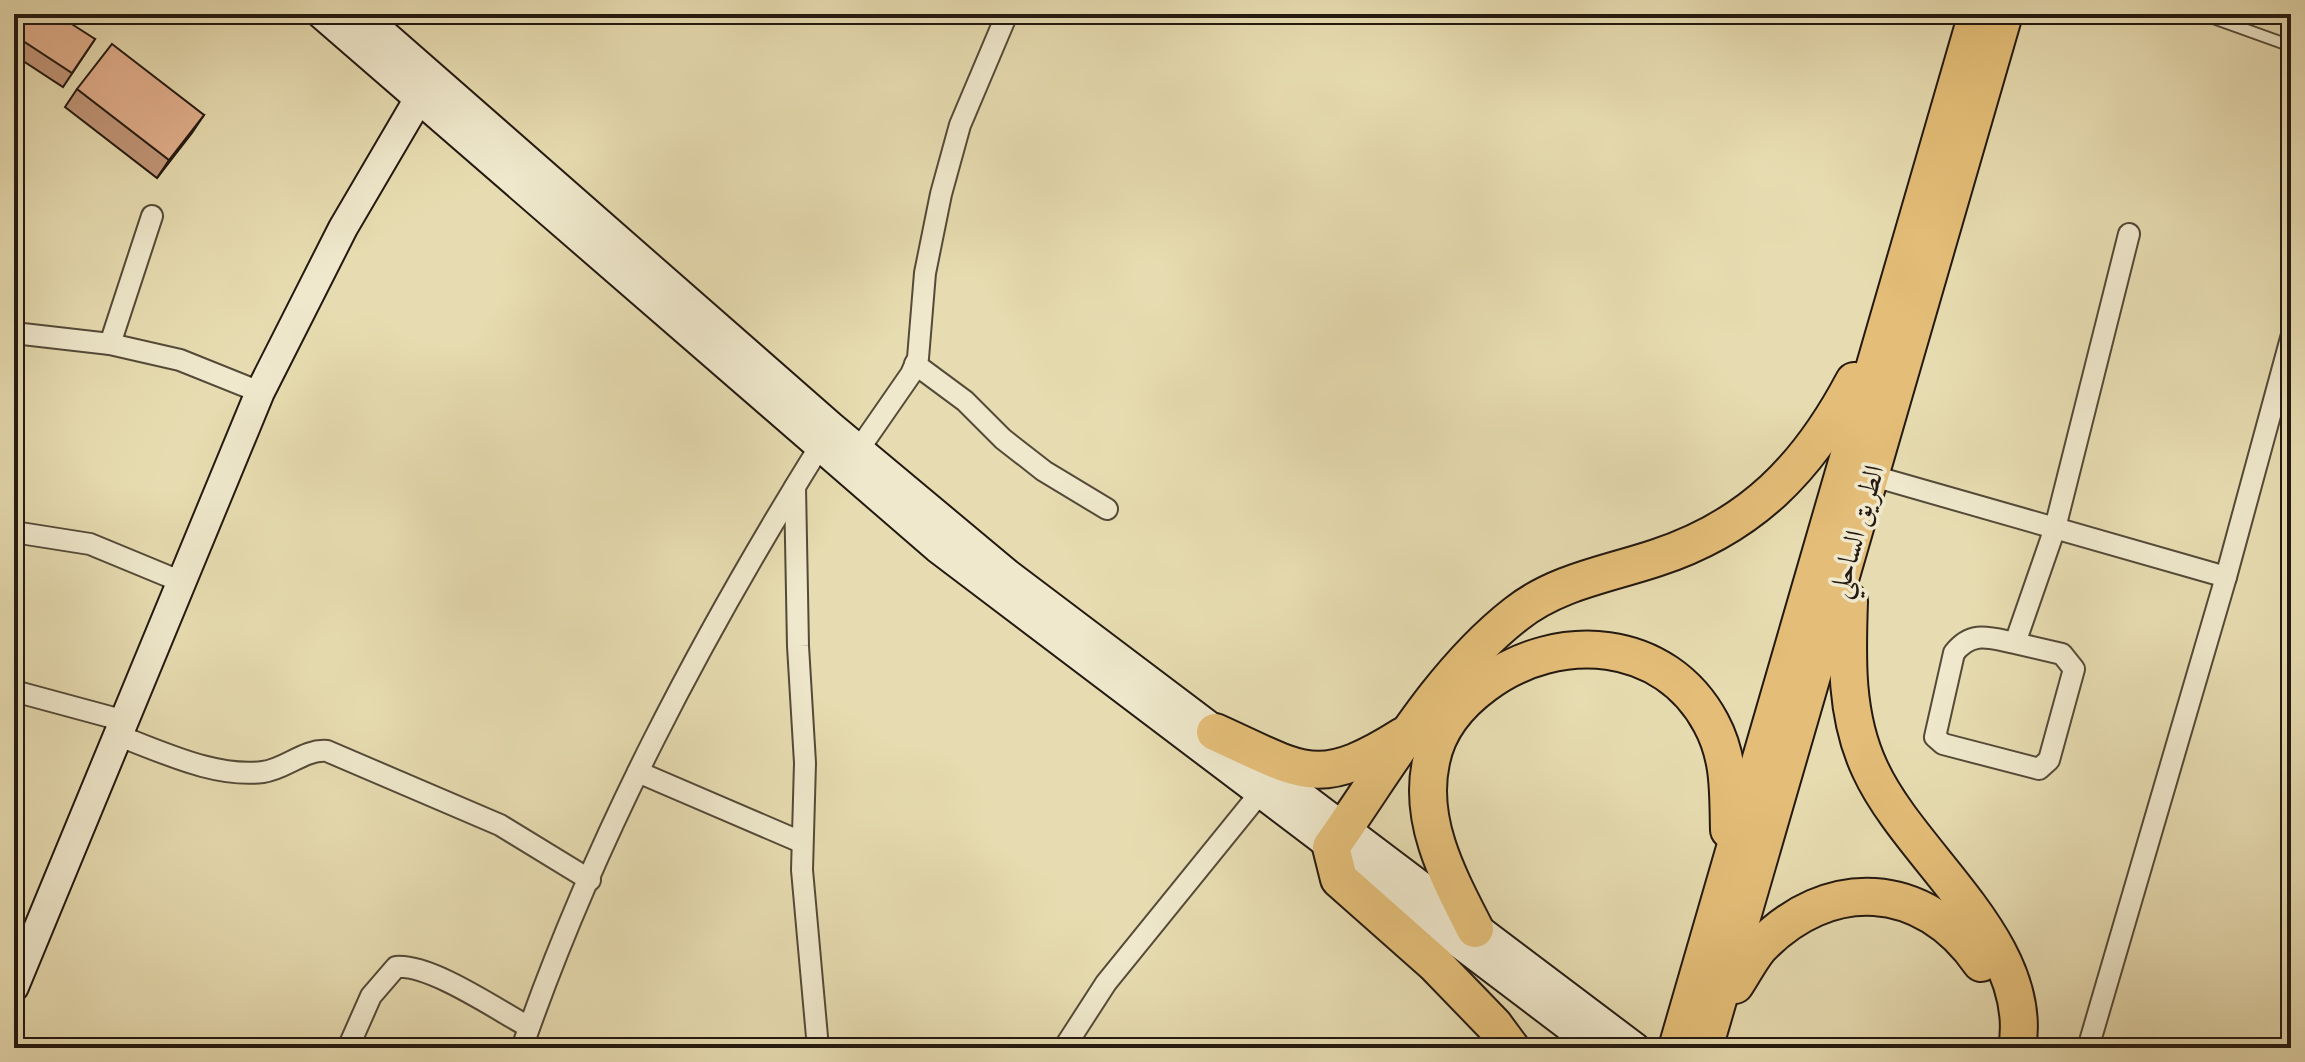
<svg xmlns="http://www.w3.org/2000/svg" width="2305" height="1062" font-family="'Gentium Book Plus',Amiri,serif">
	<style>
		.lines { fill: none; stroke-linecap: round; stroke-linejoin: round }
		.lane-casing { stroke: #544a38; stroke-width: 14 }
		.street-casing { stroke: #544a38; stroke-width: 24 }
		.secondary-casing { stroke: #231910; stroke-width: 32 }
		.highway-casing { stroke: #231910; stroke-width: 40 }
		.lane { stroke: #efe8cc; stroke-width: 10 }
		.street { stroke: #efe8cc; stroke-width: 20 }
		.secondary { stroke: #efe8cc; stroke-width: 28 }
		.highway { stroke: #e4be78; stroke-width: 36 }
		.wall { fill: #c29679; stroke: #231910; stroke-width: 2 }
		.shaded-wall { fill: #9e7a63; stroke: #231910; stroke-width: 2 }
		.building { fill: #e2af8d; stroke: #231910; stroke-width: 2 }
		.labels { text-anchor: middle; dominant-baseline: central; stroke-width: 7; stroke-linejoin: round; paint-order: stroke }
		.street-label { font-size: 28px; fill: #231910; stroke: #efe8cc }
	</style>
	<rect width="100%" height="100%" fill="#e7dcb1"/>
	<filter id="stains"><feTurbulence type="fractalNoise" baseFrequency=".0025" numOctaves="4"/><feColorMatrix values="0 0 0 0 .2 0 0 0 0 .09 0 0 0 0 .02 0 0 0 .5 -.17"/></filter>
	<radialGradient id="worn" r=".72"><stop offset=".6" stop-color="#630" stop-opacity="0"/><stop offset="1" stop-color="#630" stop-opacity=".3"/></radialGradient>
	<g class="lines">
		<defs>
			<path id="lane" d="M 2202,14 L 2291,46"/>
			<g id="street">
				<path d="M 14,333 L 110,344 L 180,360 L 260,392"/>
				<path d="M 110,344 L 152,216"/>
				<path d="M 915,364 L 965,401 L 1003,439 L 1044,471 L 1107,509"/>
				<path d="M 859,449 L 911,374 L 918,358 L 925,273 L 941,194 L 960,125 L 1007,14"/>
				<path d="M 1873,476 L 2226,577 L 2088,1048"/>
				<path d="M 795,487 L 798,646 L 805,763 L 802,870 L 818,1048"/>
				<path d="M 14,532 L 90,544 L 182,582"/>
				<path d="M 2226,577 L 2291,338"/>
				<path d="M 2015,643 L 2062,654 L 2074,669 L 2049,760 L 2039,769 L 1943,744 L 1935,737 L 1954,653 C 1972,630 1990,638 2015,643 L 2055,528 L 2129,234"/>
				<path d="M 14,691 L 125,721"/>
				<path d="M 119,736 C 163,752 215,778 263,772 C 286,769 304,749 327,751 L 500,825 L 590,880"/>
				<path d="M 638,772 L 801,842"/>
				<path d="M 348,1048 L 371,996 L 396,967 C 431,964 497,1010 529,1027"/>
				<path d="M 522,1048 C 595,837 702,636 820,446"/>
				<path d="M 1064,1048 L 1106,983 L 1260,793"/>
			</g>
			<g id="secondary">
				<path d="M 321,14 L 937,548 L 1597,1048"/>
				<path d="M 361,14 L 832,427 L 1008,574 L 1636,1048"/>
				<path d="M 14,987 L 260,392 L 343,228 L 428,83"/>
			</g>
			<g id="highway">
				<path d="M 1849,601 C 1847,658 1845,716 1870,769 C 1910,857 2036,943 2017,1048"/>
				<path d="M 1215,732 C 1302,771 1316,791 1403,736"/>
				<path d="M 1475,929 C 1449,878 1418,822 1431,762 C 1437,729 1459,703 1485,684 C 1558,630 1665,637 1711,723 C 1730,758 1728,792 1729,830"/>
				<path d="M 1735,985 C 1743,973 1750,959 1759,948 C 1828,875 1924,880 1981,963"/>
				<path d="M 1511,1048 L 1494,1025 L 1435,964 L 1339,879 L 1331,847 C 1387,768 1438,675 1516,614 C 1556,582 1608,574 1656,558 C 1751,527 1808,468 1854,381"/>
				<path d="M 1677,1048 L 1977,14"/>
				<path d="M 1704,1048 L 2004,14"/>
			</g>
		</defs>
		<!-- lane casing -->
		<use href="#lane" class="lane-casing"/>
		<!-- street casing -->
		<use href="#street" class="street-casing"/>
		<!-- secondary casing -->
		<use href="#secondary" class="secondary-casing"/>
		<!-- highway casing -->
		<use href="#highway" class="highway-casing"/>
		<!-- lane -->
		<use href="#lane" class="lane"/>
		<!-- street -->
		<use href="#street" class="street"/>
		<!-- secondary -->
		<use href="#secondary" class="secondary"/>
		<!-- highway -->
		<use href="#highway" class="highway"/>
	</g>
	<!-- wall -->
	<g class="wall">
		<path d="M 14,14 L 95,39 L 63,87 L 14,55 Z"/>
		<path d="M 77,89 L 204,115 L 157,178 L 65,107 Z"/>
	</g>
	<!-- shaded-wall -->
	<path class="shaded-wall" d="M 204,115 L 192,133 L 157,178 L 169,160 Z"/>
	<!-- building -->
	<g class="building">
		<path d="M 14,14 L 56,14 L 95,39 L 72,73 L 14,35 Z"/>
		<path d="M 112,44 L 204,115 L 169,160 L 77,89 Z"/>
	</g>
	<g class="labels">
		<!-- street labels -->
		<g class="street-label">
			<text transform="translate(1855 531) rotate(-74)">الطريق الساحلي</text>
		</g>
	</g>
	<!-- margin -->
	<rect width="2305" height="1062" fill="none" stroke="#e7dcb1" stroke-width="48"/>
	<rect x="16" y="16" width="2273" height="1030" fill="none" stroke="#231910" stroke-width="4"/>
	<rect x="24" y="24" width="2257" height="1014" fill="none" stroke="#231910" stroke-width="2"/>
	<rect width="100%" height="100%" filter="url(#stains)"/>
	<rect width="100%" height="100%" fill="url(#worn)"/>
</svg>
